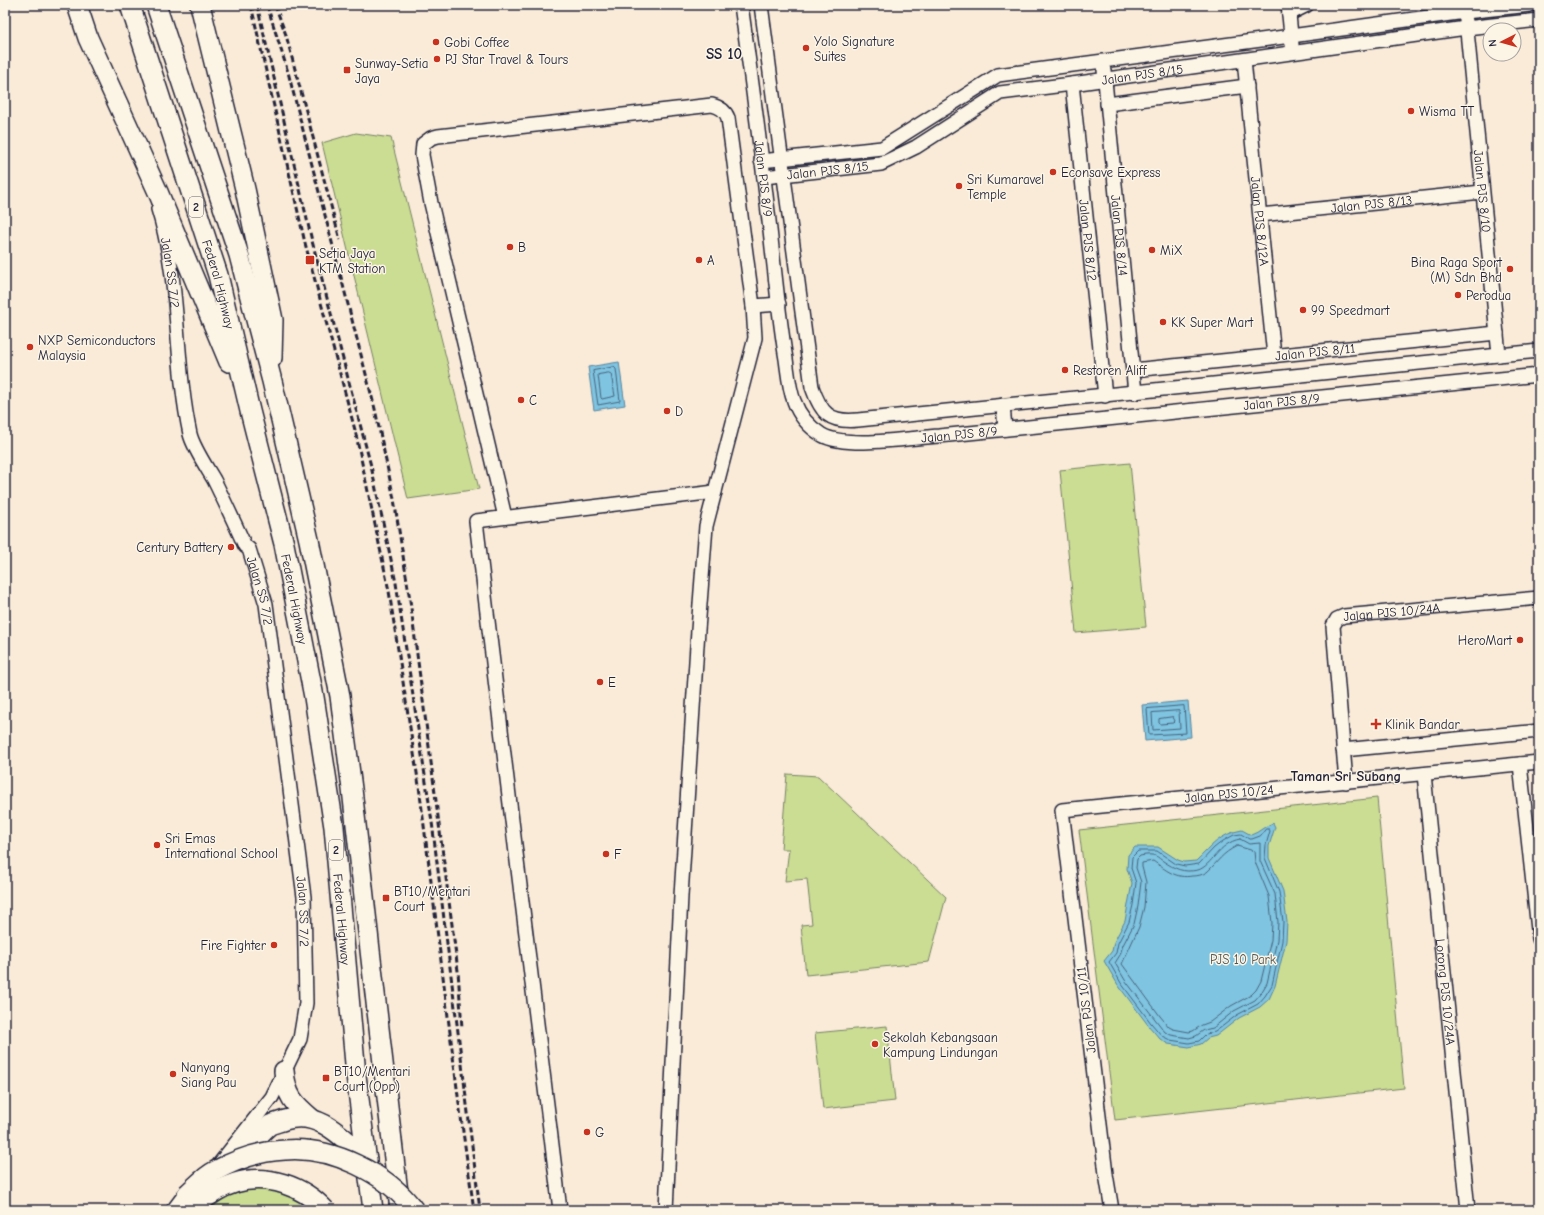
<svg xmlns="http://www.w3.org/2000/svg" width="1544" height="1215" font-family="'Comic Neue',sans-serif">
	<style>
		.green { fill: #cbdd92; stroke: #768066 }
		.water { fill: #7fc4e0; stroke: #5a839e }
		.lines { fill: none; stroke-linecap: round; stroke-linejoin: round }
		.shore { stroke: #47637d; stroke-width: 1 }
		.minor-casing { stroke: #22223b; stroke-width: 16 }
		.major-casing { stroke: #22223b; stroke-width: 19 }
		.highway-casing { stroke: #22223b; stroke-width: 22 }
		.minor { stroke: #fcf5e5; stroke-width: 13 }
		.major { stroke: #fcf5e5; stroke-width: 16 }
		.highway { stroke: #fcf5e5; stroke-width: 19 }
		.rail { stroke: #22223b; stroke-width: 3; stroke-dasharray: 6 3; stroke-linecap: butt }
		.highway-bridge-casing { stroke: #22223b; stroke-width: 22; stroke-linecap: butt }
		.highway-bridge { stroke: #fcf5e5; stroke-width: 19 }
		.poi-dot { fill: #c8321e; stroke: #fcf5e5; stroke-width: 1.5 }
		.labels { text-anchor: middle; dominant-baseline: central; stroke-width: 3; stroke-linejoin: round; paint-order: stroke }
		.shield { fill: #fcf5e5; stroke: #63616e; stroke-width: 1 }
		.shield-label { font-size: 12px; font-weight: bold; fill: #22223b }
		.poi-label { font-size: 13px; fill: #22223b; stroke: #fcf5e5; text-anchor: start }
		.street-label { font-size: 13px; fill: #22223b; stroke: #fcf5e5 }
		.park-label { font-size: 13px; fill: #4c5151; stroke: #fcf5e5 }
		.neighbourhood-label { font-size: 14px; font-weight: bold; fill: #22223b; stroke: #fcf5e5 }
		.quarter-label { font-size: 15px; font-weight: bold; fill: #22223b; stroke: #fcf5e5 }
	</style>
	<rect width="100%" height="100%" fill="#f9ebd7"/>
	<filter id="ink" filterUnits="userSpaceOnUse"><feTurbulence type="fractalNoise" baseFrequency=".025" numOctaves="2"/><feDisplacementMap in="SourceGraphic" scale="8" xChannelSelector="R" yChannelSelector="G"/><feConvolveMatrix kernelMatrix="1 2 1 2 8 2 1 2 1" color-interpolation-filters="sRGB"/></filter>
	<g filter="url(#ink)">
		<!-- green -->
		<g class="green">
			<path d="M 356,133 L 391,138 L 479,489 L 408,499 L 322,143 Z"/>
			<path d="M 1130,463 L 1146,627 L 1076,633 L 1060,470 Z"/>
			<path d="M 787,774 L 818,776 L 946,897 L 929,962 L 806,975 L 801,925 L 812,924 L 807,879 L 785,881 L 789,849 L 781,849 Z"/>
			<path d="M 1377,798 L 1404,1088 L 1115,1120 L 1079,830 Z"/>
			<path d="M 887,1026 L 895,1101 L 823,1109 L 815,1033 Z"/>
			<path d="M 248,1187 L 288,1192 L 314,1210 L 209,1210 L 229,1195 Z"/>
		</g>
		<!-- water -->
		<g class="water">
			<path d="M 619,362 L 625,405 L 594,410 L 588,367 Z"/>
			<path d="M 1188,701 L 1191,737 L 1145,741 L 1142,705 Z"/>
			<path d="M 1273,823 L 1275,827 L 1269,846 L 1269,858 L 1283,891 L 1287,922 L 1286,941 L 1275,986 L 1269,999 L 1260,1007 L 1239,1018 L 1216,1036 L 1208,1038 L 1201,1044 L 1189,1047 L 1168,1044 L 1160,1039 L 1148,1025 L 1118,985 L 1104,961 L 1112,951 L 1114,942 L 1125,921 L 1132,883 L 1127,869 L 1128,855 L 1135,847 L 1158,847 L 1178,860 L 1184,862 L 1196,861 C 1212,846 1219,834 1242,830 L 1251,835 C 1260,832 1264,826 1273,823 Z"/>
		</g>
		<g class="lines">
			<!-- shore -->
			<g class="shore">
				<path d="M 614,367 L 616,369 L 620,401 L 598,405 L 593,371 Z"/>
				<path d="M 609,373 L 611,374 L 615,396 L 602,399 L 601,398 L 598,375 Z"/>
				<path d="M 1184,706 L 1186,733 L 1149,735 L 1147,709 Z"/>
				<path d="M 1179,711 L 1180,728 L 1153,730 L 1152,713 Z"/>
				<path d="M 1173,717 L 1175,721 L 1173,723 L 1160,724 L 1159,723 L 1159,719 Z"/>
				<path d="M 1266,829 L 1269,829 L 1270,831 L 1266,845 L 1265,858 L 1279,892 L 1283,922 L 1282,941 L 1272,985 L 1265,996 L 1258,1004 L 1237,1015 L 1215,1032 L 1206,1034 L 1199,1041 L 1189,1043 L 1170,1040 L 1162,1036 L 1151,1023 L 1121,983 L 1109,962 L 1116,953 L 1118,943 L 1129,922 L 1133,905 L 1136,883 L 1131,868 L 1132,857 L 1138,851 L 1157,851 L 1176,864 L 1185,866 L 1199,864 L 1214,848 L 1223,841 L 1234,835 L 1241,834 L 1249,839 L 1252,839 L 1260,836 Z"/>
				<path d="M 1240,839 L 1249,844 L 1260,843 L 1260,861 L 1275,894 L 1278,922 L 1277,940 L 1267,983 L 1261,993 L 1255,1000 L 1234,1011 L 1213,1028 L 1204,1030 L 1196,1036 L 1189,1038 L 1171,1035 L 1165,1032 L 1125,980 L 1115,963 L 1120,955 L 1123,945 L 1134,924 L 1138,906 L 1141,882 L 1136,868 L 1137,859 L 1140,856 C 1145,855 1151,854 1156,856 C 1158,857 1161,860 1163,861 C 1175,869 1183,873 1198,870 C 1212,866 1218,843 1240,839 Z"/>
				<path d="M 1237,846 L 1254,851 L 1255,862 L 1269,896 L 1272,923 L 1271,940 L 1261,981 L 1256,990 L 1251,995 L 1231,1006 L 1210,1022 L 1202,1025 L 1193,1031 L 1189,1032 L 1173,1029 L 1169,1027 L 1160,1016 L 1122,964 L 1139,927 L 1144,907 L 1146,882 L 1142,867 L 1142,863 L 1153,861 C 1166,870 1176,879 1192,876 C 1198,876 1202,875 1207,872 C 1219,861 1221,854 1237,846 Z"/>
			</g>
			<defs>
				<g id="minor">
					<path id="s1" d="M 741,5 C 753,89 764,173 773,257 C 777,291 780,325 786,359 C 788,373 789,388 794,401 C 799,415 809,427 822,435 C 847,449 909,438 939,436 L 1539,375"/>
					<path d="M 761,5 L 812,387 C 821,413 829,423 858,420 L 1539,351"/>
					<path d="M 1288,5 L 1292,45"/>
					<path d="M 1289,14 L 1307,5"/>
					<path id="s2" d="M 1466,21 L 1499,355"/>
					<path id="s3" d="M 1244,60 L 1274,356"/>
					<path id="s4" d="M 1104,70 L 1135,393"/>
					<path id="s5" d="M 1072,84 L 1105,396"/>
					<path d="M 1107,104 L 1247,86"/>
					<path d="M 761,161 L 882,148 L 998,75 L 1291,36 L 1465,12 L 1530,5"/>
					<path id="s6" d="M 764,177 L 881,164 L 916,147 L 1000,93 L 1072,84 L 1466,28 L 1539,20"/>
					<path id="s7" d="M 158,209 C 181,282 174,360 190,434 C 193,447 207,468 214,480 C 225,502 235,524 245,546 L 249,549 L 266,604 L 304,897 L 306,1003 L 300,1039 L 272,1097 L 216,1168"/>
					<path id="s8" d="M 1260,215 L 1482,192"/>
					<path d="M 753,306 L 779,304"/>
					<path id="s9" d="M 1133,370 L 1497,333"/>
					<path d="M 1003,405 L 1005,429"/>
					<path d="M 505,517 L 431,203 L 422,155 L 423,144 L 431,138 L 438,136 L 712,105 C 720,107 725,110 728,118 L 753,306 L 755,338 L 706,526 L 698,630 L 681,896 L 666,1210"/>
					<path d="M 1343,750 L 1539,731"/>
					<path d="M 1520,764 L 1539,939"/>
					<path id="s10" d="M 1424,774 L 1468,1210"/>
					<path id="s11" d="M 1346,782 L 1333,626 L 1337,619 L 1344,616 L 1539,598"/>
					<path d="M 560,1210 C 533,980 502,751 476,521 L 715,492"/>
					<path id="s12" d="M 1112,1210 L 1106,1174 L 1062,810 L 1539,762"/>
				</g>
				<path id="major" d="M 175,1210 L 187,1194"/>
				<g id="highway">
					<path d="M 77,5 L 88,38 L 158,192 L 229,362"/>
					<path id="s13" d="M 130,5 L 218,275 L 250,411 L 284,544 L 314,697 L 334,827 L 356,1075 L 373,1210"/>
					<path d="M 156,5 L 239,255 L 272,381 L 309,540 L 340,696 L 352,789 L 371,959 L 400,1210"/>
					<path d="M 200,5 L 245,189 L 273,320 L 272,358"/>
					<path d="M 284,1071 C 286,1096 294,1104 312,1119"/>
					<path d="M 248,1147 C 255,1140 262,1131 270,1125 C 274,1123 280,1122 285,1120 C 319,1109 344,1139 367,1159"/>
				</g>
			</defs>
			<!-- minor casing -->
			<use href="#minor" class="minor-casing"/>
			<!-- major casing -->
			<use href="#major" class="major-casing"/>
			<!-- highway casing -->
			<use href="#highway" class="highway-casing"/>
			<!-- minor -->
			<use href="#minor" class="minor"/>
			<!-- major -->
			<use href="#major" class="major"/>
			<!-- highway -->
			<use href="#highway" class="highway"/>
			<!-- rail -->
			<g class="rail">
				<path d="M 251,5 L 305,243 L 355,430 L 389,591 L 419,786 L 458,1096 L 474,1210"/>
				<path d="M 257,5 L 312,241 L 371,466 L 396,583 L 432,822 L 480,1210"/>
				<path d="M 267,5 L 288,72 L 375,409 L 394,499 L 410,600 L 458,971 L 462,1028"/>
				<path d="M 275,5 L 286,35 L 340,240"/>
			</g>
			<defs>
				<g id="highway-bridge">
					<path d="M 187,1194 C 196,1186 205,1176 215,1171 C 237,1159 261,1151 285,1150 C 331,1146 387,1173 414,1210"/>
					<path d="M 198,1204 C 209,1195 222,1187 235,1183 C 267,1173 303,1186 325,1210"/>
				</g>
			</defs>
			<!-- highway-bridge casing -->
			<use href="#highway-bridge" class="highway-bridge-casing"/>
			<!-- highway-bridge -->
			<use href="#highway-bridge" class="highway-bridge"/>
		</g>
	</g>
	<!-- markers -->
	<g class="poi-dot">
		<circle cx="436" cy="42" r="4"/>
		<circle cx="806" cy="48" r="4"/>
		<circle cx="437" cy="59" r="4"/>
		<rect x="343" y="66" width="8" height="8" rx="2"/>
		<circle cx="1411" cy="111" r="4"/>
		<circle cx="1053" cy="172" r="4"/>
		<circle cx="959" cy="186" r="4"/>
		<circle cx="510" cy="247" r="4"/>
		<circle cx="1152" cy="250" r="4"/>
		<rect x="305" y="255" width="10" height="10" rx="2"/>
		<circle cx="699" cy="260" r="4"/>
		<circle cx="1510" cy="269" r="4"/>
		<circle cx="1458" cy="295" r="4"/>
		<circle cx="1303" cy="310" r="4"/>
		<circle cx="1163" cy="322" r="4"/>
		<circle cx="30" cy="347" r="4"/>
		<circle cx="1065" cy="370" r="4"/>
		<circle cx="521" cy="400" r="4"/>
		<circle cx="667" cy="411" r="4"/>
		<circle cx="231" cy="547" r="4"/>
		<circle cx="1520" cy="640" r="4"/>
		<circle cx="600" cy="682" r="4"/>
		<path d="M1374 718h4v4h4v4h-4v4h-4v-4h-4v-4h4z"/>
		<circle cx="157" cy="845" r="4"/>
		<circle cx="606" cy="854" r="4"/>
		<rect x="382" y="894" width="8" height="8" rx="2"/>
		<circle cx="274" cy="945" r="4"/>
		<circle cx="875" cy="1044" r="4"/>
		<circle cx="173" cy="1074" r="4"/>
		<rect x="322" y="1074" width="8" height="8" rx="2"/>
		<circle cx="587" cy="1132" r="4"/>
	</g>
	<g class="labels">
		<!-- shield labels -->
		<g class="shield">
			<rect x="189" y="197" width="14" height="20" rx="3"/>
			<rect x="329" y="840" width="14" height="20" rx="3"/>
		</g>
		<g class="shield-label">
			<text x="196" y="207">2</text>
			<text x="336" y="850">2</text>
		</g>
		<!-- poi labels -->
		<g class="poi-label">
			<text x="814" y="41">Yolo Signature<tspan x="814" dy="15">Suites</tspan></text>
			<text x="444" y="42">Gobi Coffee</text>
			<text x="445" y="59">PJ Star Travel &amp; Tours</text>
			<text x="355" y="63">Sunway-Setia<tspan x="355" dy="15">Jaya</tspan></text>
			<text x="1419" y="111">Wisma TT</text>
			<text x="1061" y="172">Econsave Express</text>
			<text x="967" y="179">Sri Kumaravel<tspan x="967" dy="15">Temple</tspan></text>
			<text x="518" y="247">B</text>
			<text x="1160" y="250">MiX</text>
			<text x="319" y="253">Setia Jaya<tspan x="319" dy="15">KTM Station</tspan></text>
			<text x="707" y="260">A</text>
			<text x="1502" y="262" text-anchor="end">Bina Raga Sport<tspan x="1502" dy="15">(M) Sdn Bhd</tspan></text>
			<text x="1466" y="295">Perodua</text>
			<text x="1311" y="310">99 Speedmart</text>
			<text x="1171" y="322">KK Super Mart</text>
			<text x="38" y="340">NXP Semiconductors<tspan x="38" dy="15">Malaysia</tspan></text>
			<text x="1073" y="370">Restoren Aliff</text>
			<text x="529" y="400">C</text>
			<text x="675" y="411">D</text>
			<text x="223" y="547" text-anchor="end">Century Battery</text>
			<text x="1512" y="640" text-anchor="end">HeroMart</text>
			<text x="608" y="682">E</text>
			<text x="1385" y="724">Klinik Bandar</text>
			<text x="165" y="838">Sri Emas<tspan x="165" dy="15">International School</tspan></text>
			<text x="614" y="854">F</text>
			<text x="394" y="891">BT10/Mentari<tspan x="394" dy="15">Court</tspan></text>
			<text x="266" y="945" text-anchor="end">Fire Fighter</text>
			<text x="883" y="1037">Sekolah Kebangsaan<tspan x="883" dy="15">Kampung Lindungan</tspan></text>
			<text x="181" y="1067">Nanyang<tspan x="181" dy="15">Siang Pau</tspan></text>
			<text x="334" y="1071">BT10/Mentari<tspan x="334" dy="15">Court (Opp)</tspan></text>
			<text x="595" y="1132">G</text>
		</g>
		<!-- street labels -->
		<g class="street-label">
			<text stroke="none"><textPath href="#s6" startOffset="400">Jalan PJS 8/15</textPath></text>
			<text stroke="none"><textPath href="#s6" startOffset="64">Jalan PJS 8/15</textPath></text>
			<text stroke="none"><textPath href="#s1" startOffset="175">Jalan PJS 8/9</textPath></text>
			<text stroke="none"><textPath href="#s2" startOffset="171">Jalan PJS 8/10</textPath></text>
			<text stroke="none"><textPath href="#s8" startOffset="112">Jalan PJS 8/13</textPath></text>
			<text stroke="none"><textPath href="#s3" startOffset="162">Jalan PJS 8/12A</textPath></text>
			<text stroke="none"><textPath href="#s4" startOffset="166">Jalan PJS 8/14</textPath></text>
			<text stroke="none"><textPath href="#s5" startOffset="157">Jalan PJS 8/12</textPath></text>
			<text stroke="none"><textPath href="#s7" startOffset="65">Jalan SS 7/2</textPath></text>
			<text stroke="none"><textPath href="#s13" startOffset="293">Federal Highway</textPath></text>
			<text stroke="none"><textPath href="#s9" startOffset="183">Jalan PJS 8/11</textPath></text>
			<text stroke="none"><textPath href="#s1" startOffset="907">Jalan PJS 8/9</textPath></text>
			<text stroke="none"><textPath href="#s1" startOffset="583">Jalan PJS 8/9</textPath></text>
			<text stroke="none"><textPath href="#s7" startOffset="401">Jalan SS 7/2</textPath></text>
			<text stroke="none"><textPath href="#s13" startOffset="617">Federal Highway</textPath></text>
			<text stroke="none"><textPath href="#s11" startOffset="220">Jalan PJS 10/24A</textPath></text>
			<text stroke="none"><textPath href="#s12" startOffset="571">Jalan PJS 10/24</textPath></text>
			<text stroke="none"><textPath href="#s7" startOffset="725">Jalan SS 7/2</textPath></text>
			<text stroke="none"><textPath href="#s13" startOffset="941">Federal Highway</textPath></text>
			<text stroke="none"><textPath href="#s10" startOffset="219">Lorong PJS 10/24A</textPath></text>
			<text transform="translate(1086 1010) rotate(-97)">Jalan PJS 10/11</text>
		</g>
		<!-- park labels -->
		<g class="park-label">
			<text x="1243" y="959">PJS 10 Park</text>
		</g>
		<!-- neighbourhood labels -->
		<g class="neighbourhood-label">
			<text x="1346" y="776">Taman Sri Subang</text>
		</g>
		<!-- quarter labels -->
		<g class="quarter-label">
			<text x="724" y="54">SS 10</text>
		</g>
	</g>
	<!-- margin -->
	<rect width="1544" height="1215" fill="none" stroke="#fcf5e5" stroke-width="20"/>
	<rect x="10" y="10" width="1524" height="1195" fill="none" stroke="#22223b" stroke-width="1.5" filter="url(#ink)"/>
	<!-- north arrow -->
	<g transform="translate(1502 42) rotate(264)"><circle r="19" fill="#fcf5e5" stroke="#a5a1a1"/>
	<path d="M0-3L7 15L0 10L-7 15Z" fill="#c8321e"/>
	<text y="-6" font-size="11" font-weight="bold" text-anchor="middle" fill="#22223b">N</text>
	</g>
</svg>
